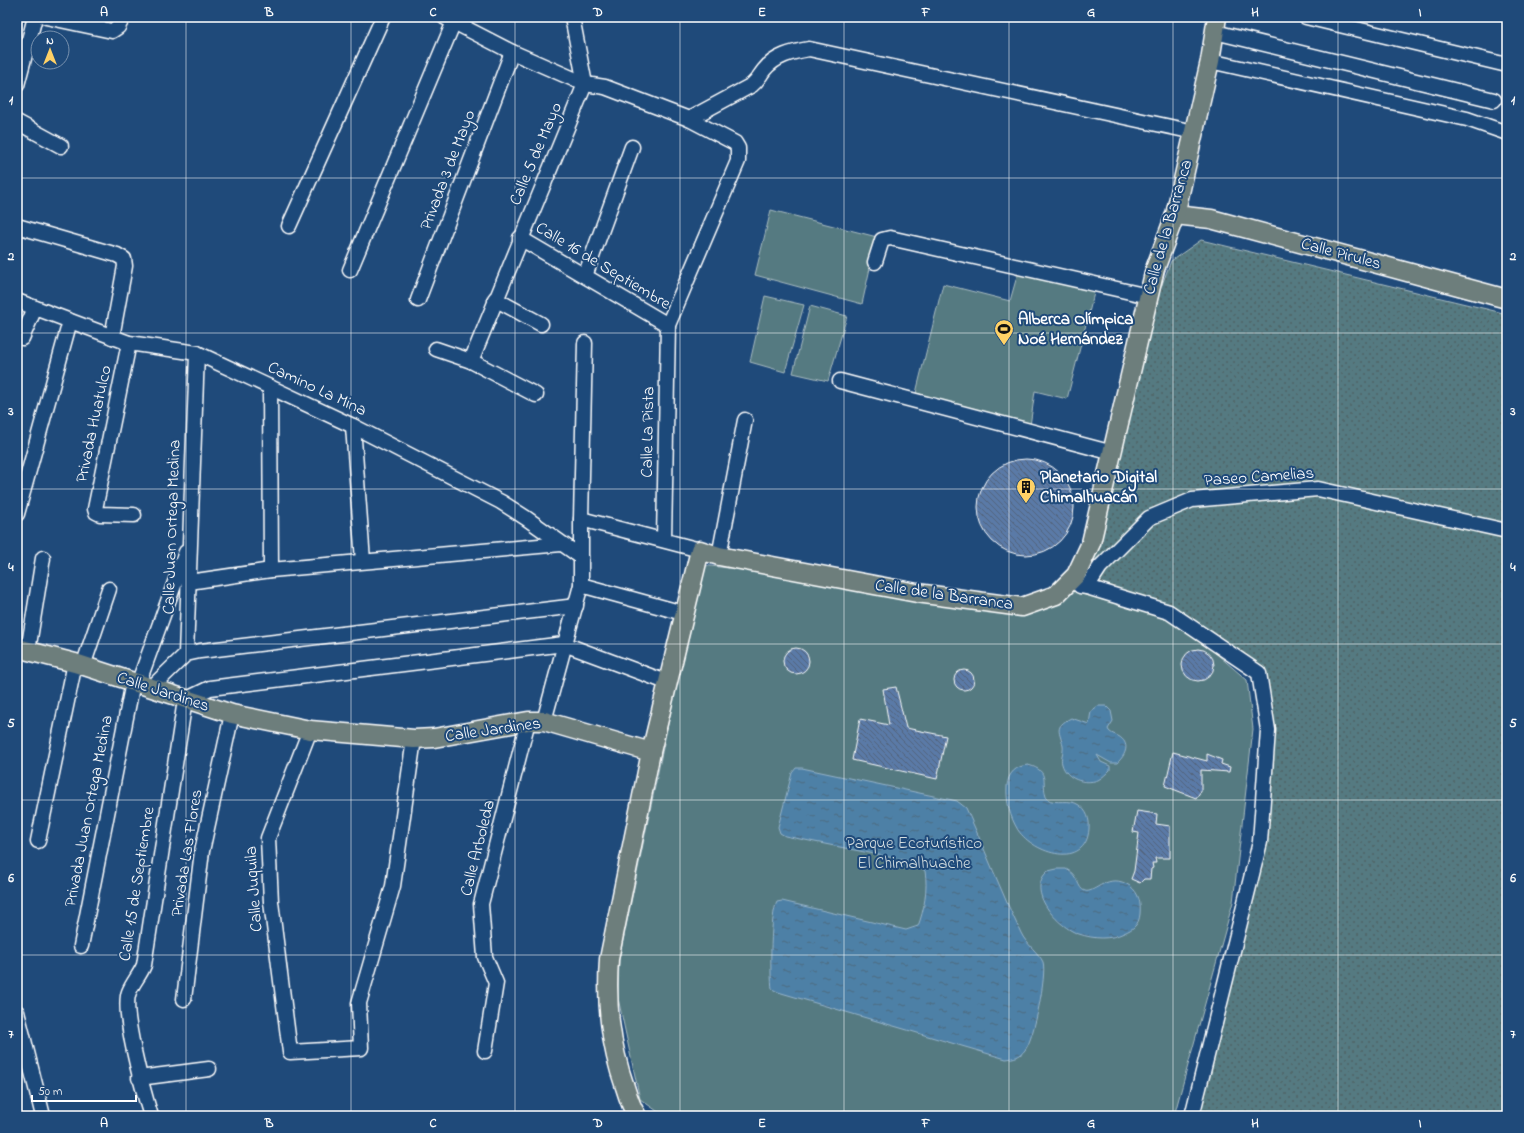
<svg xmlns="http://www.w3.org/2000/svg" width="1524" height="1133" font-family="'Indie Flower',sans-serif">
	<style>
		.grass { fill: url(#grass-dots); stroke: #aabcc0 }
		.green { fill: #547a81; stroke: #aabcc0 }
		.water { fill: url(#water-ripples); stroke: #95b3ca }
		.building { fill: url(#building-back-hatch); stroke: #fff }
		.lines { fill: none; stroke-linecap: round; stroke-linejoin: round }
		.minor-casing { stroke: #fff; stroke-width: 17 }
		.major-casing { stroke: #fff; stroke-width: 21 }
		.minor { stroke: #1f4a7a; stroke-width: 14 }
		.major { stroke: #6d7e7c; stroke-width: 18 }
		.grid { fill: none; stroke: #fff; stroke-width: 1; stroke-opacity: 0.55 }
		.labels { text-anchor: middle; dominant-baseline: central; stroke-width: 4; stroke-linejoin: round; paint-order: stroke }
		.street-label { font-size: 17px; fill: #fff; stroke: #1f4a7a }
		.poi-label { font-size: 17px; font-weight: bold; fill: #fff; stroke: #1f4a7a; text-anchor: start }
		.park-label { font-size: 17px; fill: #d4dee0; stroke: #1f4a7a }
		.neatline { fill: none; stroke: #fff; stroke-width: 1.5 }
		.grid-label { font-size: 13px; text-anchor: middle; font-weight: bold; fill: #fff }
	</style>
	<defs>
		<pattern id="grass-dots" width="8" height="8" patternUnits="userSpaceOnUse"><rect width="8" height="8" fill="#547a81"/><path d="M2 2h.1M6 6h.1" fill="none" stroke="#506164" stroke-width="1.8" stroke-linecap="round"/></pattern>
		<pattern id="water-ripples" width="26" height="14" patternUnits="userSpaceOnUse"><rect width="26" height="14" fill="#4e80a6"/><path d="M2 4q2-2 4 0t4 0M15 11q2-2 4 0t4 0" fill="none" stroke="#4d697e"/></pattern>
		<pattern id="building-back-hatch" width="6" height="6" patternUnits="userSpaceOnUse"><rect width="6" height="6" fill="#5a7aa7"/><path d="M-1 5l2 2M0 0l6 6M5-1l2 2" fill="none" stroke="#53637a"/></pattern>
	</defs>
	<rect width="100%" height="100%" fill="#1f4a7a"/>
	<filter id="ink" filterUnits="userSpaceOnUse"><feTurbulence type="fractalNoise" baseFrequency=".025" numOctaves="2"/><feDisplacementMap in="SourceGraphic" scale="8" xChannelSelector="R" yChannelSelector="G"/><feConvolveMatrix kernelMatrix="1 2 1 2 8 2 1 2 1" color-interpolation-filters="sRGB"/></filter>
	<g filter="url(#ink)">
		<!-- grass -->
		<path class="grass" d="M 1201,240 L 1507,314 L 1507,1116 L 1192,1116 L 1260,842 L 1268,730 L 1259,673 L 1087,587 L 1153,308 L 1171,261 Z"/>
		<!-- green -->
		<g class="green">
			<path d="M 771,210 L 877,237 L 862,304 L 755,275 Z"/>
			<path d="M 1019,269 L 1095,289 L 1067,399 L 1035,391 L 1030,426 L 916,393 L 943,284 L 1010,301 Z"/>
			<path d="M 765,296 L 804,305 L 785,372 L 750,362 Z"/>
			<path d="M 810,306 L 847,316 L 828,381 L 793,373 Z"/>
			<path d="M 701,565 L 1039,602 L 1069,586 L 1170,614 L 1247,680 L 1253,729 L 1233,902 L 1174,1116 L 664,1116 L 640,1099 L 618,998 L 619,960 Z"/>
		</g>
		<!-- water -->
		<g class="water">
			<path d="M 1098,706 L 1106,706 L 1111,711 L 1113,721 L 1108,729 L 1109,731 C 1112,734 1114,734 1118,736 C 1131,743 1126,755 1117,763 L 1111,763 L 1097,755 L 1101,762 L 1110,766 L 1110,770 C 1107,773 1102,778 1098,780 C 1084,785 1066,779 1062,764 C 1060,758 1064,752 1063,746 C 1060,732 1053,727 1071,718 L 1089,724 L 1091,711 Z"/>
			<path d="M 1028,765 C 1052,771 1040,784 1047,799 C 1056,805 1069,798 1079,805 C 1087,811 1090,819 1089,829 C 1086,870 1034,854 1018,830 C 1010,817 1006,802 1007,786 C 1008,773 1016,766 1028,765 Z"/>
			<path d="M 796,768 L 802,768 L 957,801 L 966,808 C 985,849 1001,892 1021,933 C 1026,944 1039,953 1043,962 C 1047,975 1034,1039 1025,1050 C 1020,1057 1014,1058 1006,1059 L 778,992 L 772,989 C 770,974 770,914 777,902 L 782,901 L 906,930 L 918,926 C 924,911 928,888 925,871 L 914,862 L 785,836 L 780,833 L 778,827 L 792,773 Z"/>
			<path d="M 1066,869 C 1079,875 1077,889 1085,891 C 1095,894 1108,871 1130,886 C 1139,893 1141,903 1140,914 C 1139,925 1133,929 1124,933 C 1110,940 1094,939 1079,934 C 1059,928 1024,891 1048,871 L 1057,869 Z"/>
		</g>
		<!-- building -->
		<g class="building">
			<circle cx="1026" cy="507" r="48"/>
			<circle cx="796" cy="661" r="13"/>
			<circle cx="1198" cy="665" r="16"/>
			<circle cx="964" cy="680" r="10"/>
			<path d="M 896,687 L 906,728 L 946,736 L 937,779 L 852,760 L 860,719 L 889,725 L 883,689 Z"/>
			<path d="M 1173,752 L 1207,761 L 1207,754 L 1222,760 L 1221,764 L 1230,767 L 1229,772 L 1201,770 L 1201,791 L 1196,798 L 1165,786 Z"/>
			<path d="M 1137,811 L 1157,814 L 1156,824 L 1170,826 L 1170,858 L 1155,858 L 1156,863 L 1152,863 L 1153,868 L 1151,869 L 1150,879 L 1144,879 L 1140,883 L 1131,879 L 1134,871 L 1139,833 L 1133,832 Z"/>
		</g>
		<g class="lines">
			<defs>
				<g id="minor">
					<path d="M 46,17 L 112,31 L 118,27 L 123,17"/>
					<path d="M 444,17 L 512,52 L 585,84 L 605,87 L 689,119 L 735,143 L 738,148 L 738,161 L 668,325 L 664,540"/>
					<path d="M 572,17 L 585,84"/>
					<path d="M 1306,17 L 1507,65"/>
					<path d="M 1215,32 L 1494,100"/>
					<path d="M 1210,61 L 1467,119 L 1507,133"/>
					<path d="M 17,85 L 35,17"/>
					<path d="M 689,119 L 752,85 C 758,80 760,75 764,70 C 775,56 792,52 809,49 L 1194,132"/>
					<path d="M 17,122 L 61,146"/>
					<path d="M 17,226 L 117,255 L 124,259 L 125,266 L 112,337"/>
					<path d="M 289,226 L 383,17"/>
					<path d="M 520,238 L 668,325"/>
					<path d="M 875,262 L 882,240 L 890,238 L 1148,296"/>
					<path d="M 350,270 L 453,24"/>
					<path d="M 585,276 L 632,147"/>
					<path d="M 495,299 L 541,324"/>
					<path d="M 418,300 L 512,52"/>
					<path d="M 17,301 L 129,343 L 197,353 L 353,426 L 501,502 L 526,518 L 581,557"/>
					<path d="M 22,338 L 35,308"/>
					<path d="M 129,343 L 95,509 L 96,512 L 100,514 L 134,515"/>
					<path d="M 436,349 L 471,361 L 536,395"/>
					<path d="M 471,361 L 585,84"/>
					<path d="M 840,381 L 1113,453"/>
					<path d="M 270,387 L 271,570"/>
					<path d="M 353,426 L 363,561"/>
					<path d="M 17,514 L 70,321"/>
					<path d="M 581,519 L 700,550"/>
					<path d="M 719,556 L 745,420"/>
					<path d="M 189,582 L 271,570 L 561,544"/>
					<path d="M 581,585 L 683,613"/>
					<path d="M 1080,586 L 1087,587 L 1100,567 L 1149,518 L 1192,500 L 1318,489 L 1507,531"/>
					<path d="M 1087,587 L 1169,612 L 1259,673 L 1268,730 L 1260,842 L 1192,1116"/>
					<path d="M 28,651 L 43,558"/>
					<path d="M 186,654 L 200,651 L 576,606"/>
					<path d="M 83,666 L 109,589"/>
					<path d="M 138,684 L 186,552"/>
					<path d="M 151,688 L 186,654 L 197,353"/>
					<path d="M 544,721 L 581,585 L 581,519 L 585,343"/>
					<path d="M 310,730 L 268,838 L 271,902 L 290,1052 L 361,1048 L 359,1003 L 393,886 L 414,739"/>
					<path d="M 38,841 L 75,663"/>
					<path d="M 81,946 L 133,682"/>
					<path d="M 184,999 L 202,851 L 232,714"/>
					<path d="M 17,1012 L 43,1116"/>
					<path d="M 485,1051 L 496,983 L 485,957 L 481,904 L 528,721"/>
					<path d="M 139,1078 L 209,1069"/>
					<path d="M 151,1116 C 144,1094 121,1011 129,992 C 133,982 140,975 144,965 L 185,700 L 210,688 L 564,644 L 669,683"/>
				</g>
				<g id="major">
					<path d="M 1175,215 L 1211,219 L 1507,299"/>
					<path d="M 17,648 L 75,663 L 232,714 L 310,730 L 414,739 L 434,738 L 528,721 L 544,721 L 651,752"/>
					<path d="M 637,1116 C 631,1107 628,1097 625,1087 C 610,1044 606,1005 609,959 L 651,752 L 700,550 L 719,556 L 917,593 L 1022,607 L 1056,595 L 1076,575 L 1091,543 L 1155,269 L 1175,215 L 1210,61 L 1217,17"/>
				</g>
			</defs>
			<!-- minor casing -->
			<use href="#minor" class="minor-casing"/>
			<!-- major casing -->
			<use href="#major" class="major-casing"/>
			<!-- minor -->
			<use href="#minor" class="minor"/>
			<!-- major -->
			<use href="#major" class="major"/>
		</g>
	</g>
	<!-- grid -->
	<path class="grid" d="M 186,17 L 186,1116M 351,17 L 351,1116M 515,17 L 515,1116M 680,17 L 680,1116M 844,17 L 844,1116M 1009,17 L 1009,1116M 1173,17 L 1173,1116M 1338,17 L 1338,1116M 17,178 L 1507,178M 17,333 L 1507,333M 17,489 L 1507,489M 17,644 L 1507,644M 17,800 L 1507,800M 17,955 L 1507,955"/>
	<!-- icons -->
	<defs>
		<symbol id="stadium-pin" viewBox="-11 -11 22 30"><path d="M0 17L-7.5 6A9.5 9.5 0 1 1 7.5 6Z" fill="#ffd166" stroke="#1f4a7a"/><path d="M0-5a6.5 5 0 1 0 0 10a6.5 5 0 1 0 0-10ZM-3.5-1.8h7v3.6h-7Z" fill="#111"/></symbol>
		<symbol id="building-pin" viewBox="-11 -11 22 30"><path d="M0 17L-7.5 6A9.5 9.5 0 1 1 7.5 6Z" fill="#ffd166" stroke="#1f4a7a"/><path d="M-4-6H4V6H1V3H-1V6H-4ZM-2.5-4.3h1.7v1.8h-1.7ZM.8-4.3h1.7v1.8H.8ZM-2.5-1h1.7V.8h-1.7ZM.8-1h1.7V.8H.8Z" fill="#111"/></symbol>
	</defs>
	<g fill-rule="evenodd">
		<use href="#stadium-pin" x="993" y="318" width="22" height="30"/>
		<use href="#building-pin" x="1015" y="476" width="22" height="30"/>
	</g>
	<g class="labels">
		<!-- street labels -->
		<g class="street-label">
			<text transform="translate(536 154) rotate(-67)">Calle 5 de Mayo</text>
			<text transform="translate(448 170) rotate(-69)">Privada 3 de Mayo</text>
			<text transform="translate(1168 227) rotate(-74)">Calle de la Barranca</text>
			<text transform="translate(1341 254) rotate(15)">Calle Pirules</text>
			<text transform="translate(603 266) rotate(31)">Calle 16 de Septiembre</text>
			<text transform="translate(317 389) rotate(25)">Camino La Mina</text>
			<text transform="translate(94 424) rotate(-78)">Privada Huatulco</text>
			<text transform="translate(648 432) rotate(-89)">Calle La Pista</text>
			<text transform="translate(1259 477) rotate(-4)">Paseo Camelias</text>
			<text transform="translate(172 527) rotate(-88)">Calle Juan Ortega Medina</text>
			<text transform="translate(944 595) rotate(8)">Calle de la Barranca</text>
			<text transform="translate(163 692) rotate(18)">Calle Jardines</text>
			<text transform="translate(493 730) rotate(-8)">Calle Jardines</text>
			<text transform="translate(89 811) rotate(-79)">Privada Juan Ortega Medina</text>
			<text transform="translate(478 848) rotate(-76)">Calle Arboleda</text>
			<text transform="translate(187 853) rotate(-81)">Privada Las Flores</text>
			<text transform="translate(137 884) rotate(-81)">Calle 15 de Septiembre</text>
			<text transform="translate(254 889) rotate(-94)">Calle Juquila</text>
		</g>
		<!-- poi labels -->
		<g class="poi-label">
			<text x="1018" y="319">Alberca Olímpica<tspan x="1018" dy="20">Noé Hernández</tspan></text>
			<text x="1040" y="477">Planetario Digital<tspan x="1040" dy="20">Chimalhuacán</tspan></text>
		</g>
		<!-- park labels -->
		<g class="park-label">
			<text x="914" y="843">Parque Ecoturístico<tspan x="914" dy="20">El Chimalhuache</tspan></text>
		</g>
	</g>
	<!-- margin -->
	<rect width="1524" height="1133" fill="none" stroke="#1f4a7a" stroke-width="44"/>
	<!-- north arrow -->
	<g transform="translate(50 50)"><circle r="19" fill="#1f4a7a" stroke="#7992af"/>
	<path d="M0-3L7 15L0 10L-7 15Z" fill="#ffd166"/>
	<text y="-6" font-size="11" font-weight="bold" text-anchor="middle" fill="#ffffff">N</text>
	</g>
	<!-- scale -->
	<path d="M32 1095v6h104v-6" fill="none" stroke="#ffffff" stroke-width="2"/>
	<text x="38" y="1095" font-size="12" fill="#ffffff" stroke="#1f4a7a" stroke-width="3" paint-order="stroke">50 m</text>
	<rect x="22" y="22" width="1480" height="1089" class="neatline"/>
	<g class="grid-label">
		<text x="104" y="16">A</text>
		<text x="269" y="16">B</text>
		<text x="433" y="16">C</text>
		<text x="598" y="16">D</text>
		<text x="762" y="16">E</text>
		<text x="926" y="16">F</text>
		<text x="1091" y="16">G</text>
		<text x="1255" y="16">H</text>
		<text x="1420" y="16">I</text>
		<text x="11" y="104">1</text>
		<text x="1513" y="104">1</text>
		<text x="11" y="260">2</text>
		<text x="1513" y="260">2</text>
		<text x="11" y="415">3</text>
		<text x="1513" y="415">3</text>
		<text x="11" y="571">4</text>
		<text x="1513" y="571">4</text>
		<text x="11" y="727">5</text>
		<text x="1513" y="727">5</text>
		<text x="11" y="882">6</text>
		<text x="1513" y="882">6</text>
		<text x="11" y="1038">7</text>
		<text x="1513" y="1038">7</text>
		<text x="104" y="1127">A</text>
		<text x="269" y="1127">B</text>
		<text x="433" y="1127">C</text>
		<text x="598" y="1127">D</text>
		<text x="762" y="1127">E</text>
		<text x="926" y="1127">F</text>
		<text x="1091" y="1127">G</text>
		<text x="1255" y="1127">H</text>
		<text x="1420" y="1127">I</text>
	</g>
</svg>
